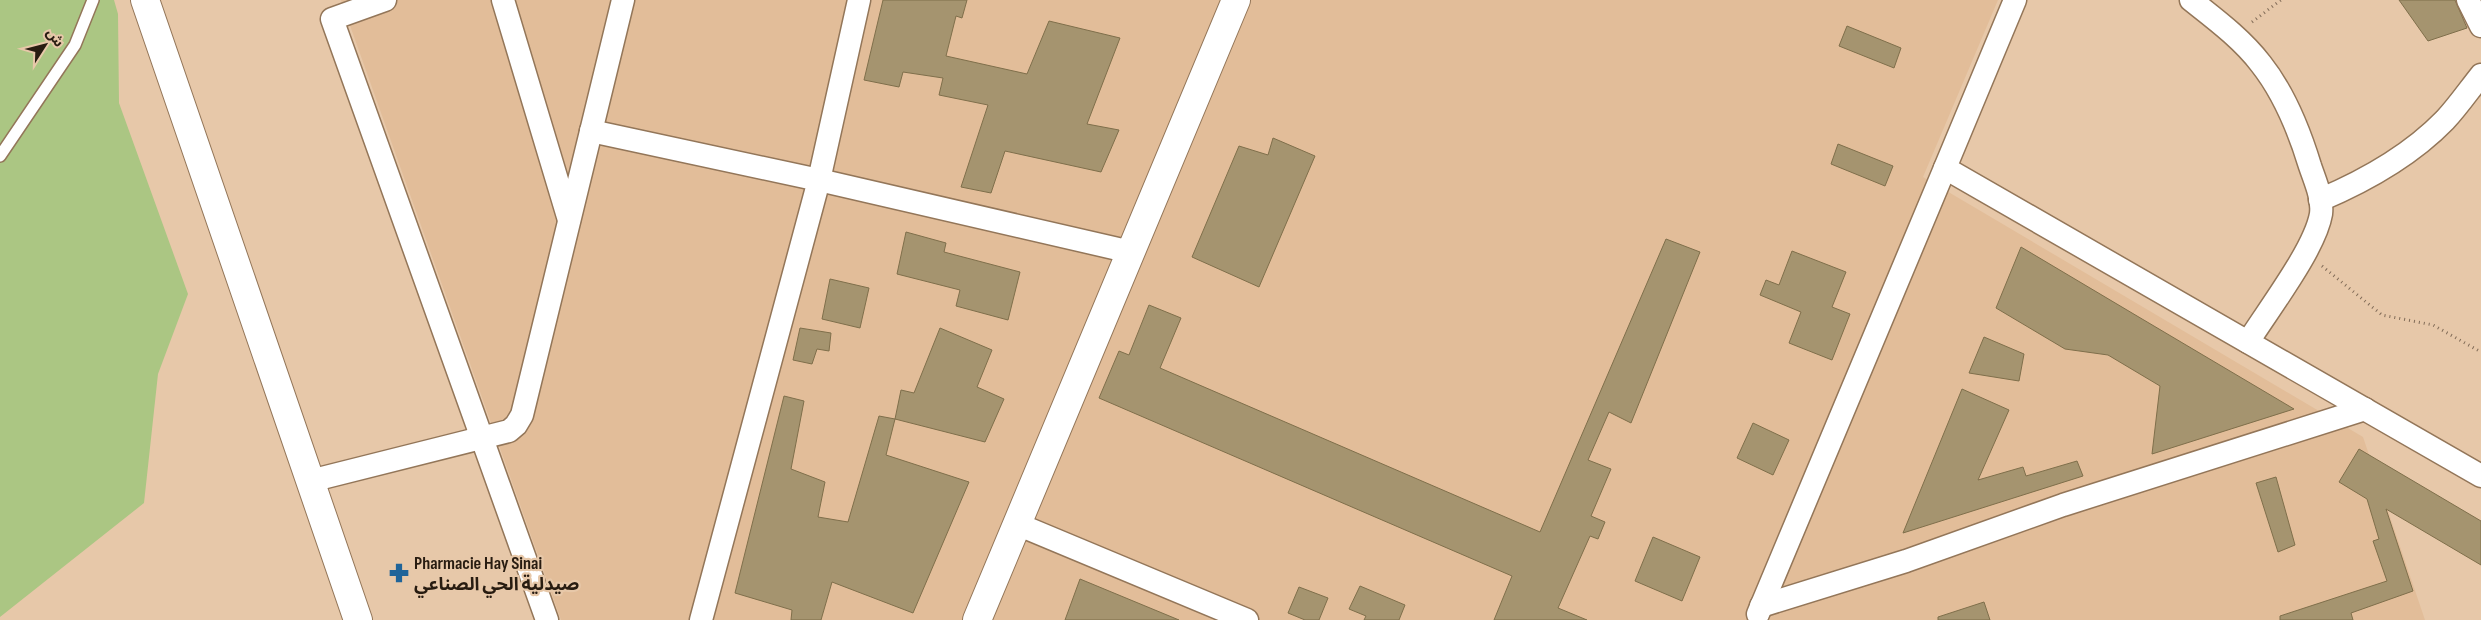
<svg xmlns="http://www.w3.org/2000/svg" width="2481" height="620" font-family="'Sofia Sans Condensed','Noto Sans Arabic',sans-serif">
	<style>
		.built { fill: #e2bd99 }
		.green { fill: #abc683 }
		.building { fill: #a5946f; stroke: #7f6f4b }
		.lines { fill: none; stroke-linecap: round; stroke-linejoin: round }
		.service-casing { stroke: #937659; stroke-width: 14 }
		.minor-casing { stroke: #937659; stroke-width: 25 }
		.tertiary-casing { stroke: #937659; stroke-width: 30 }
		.path { stroke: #806b57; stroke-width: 3; stroke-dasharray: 1 4; stroke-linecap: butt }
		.service { stroke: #fff; stroke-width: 11 }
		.minor { stroke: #fff; stroke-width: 22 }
		.tertiary { stroke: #fff; stroke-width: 28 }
		.labels { text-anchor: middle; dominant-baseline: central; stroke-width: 4.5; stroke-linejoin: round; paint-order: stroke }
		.poi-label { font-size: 18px; font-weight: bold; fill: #281c11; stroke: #e7c8a9; text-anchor: start }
	</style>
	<rect width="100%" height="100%" fill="#e7c8a9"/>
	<!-- built -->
	<path class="built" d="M 341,0 L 1998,0 L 1923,177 L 2363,437 L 2425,620 L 561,620 Z"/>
	<!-- green -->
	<path class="green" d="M 0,0 L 114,0 L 118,14 L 119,103 L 188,294 L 158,374 L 144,503 L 0,617 Z"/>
	<!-- building -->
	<g class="building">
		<path d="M 883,0 L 967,0 L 962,18 L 956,16 L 946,56 L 1027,74 L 1049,21 L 1120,38 L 1087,124 L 1119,130 L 1101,172 L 1005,151 L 991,193 L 961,187 L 988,105 L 939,95 L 943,78 L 903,72 L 899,87 L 864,80 Z"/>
		<path d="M 2399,0 L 2455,0 L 2467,28 L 2428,41 Z"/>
		<path d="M 1847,26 L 1901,48 L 1894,68 L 1839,46 Z"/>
		<path d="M 1273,138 L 1315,156 L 1259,287 L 1192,257 L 1239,146 L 1268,155 Z"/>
		<path d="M 1838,144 L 1893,166 L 1885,186 L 1831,164 Z"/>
		<path d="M 906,232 L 946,243 L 944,252 L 1020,272 L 1008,320 L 956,306 L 960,290 L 897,274 Z"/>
		<path d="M 1666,239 L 1700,252 L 1631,423 L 1609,412 L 1588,460 L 1611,469 L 1591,516 L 1605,522 L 1598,539 L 1590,536 L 1558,608 L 1587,620 L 1494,620 L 1512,576 L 1099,398 L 1119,351 L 1129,355 L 1149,305 L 1181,318 L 1160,368 L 1540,532 Z"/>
		<path d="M 2021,247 L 2132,313 L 2294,409 L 2152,454 L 2160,386 L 2108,355 L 2065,349 L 1996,308 Z"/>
		<path d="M 1792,251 L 1846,272 L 1832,307 L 1850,314 L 1832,360 L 1789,343 L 1801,312 L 1760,295 L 1766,280 L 1779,285 Z"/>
		<path d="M 830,279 L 869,288 L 860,328 L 822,319 Z"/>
		<path d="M 800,328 L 831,333 L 829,351 L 817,349 L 812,364 L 793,360 Z"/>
		<path d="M 940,328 L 992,350 L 977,387 L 1004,399 L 985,442 L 895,419 L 901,390 L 914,393 Z"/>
		<path d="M 1984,337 L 2024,354 L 2019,381 L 1969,373 Z"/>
		<path d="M 1962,389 L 2009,410 L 1978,480 L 2023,467 L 2026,476 L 2077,461 L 2083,476 L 1903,533 Z"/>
		<path d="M 784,396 L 804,401 L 791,469 L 825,482 L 818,517 L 848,522 L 879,416 L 895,419 L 886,455 L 969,482 L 913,613 L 832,582 L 821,620 L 791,620 L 792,610 L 735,593 Z"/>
		<path d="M 1753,423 L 1789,440 L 1773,475 L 1737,458 Z"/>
		<path d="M 2359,449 L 2481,521 L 2481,565 L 2386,509 L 2413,591 L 2351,613 L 2353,620 L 2280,620 L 2280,616 L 2387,581 L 2373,541 L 2379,539 L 2367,499 L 2339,482 Z"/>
		<path d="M 2276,477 L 2295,545 L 2278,552 L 2256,483 Z"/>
		<path d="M 1653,537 L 1700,557 L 1682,601 L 1635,581 Z"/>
		<path d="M 1080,579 L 1179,620 L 1065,620 Z"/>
		<path d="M 1360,586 L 1405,605 L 1399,620 L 1364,620 L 1366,616 L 1349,609 Z"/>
		<path d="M 1299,587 L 1328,598 L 1319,620 L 1305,620 L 1288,613 Z"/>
		<path d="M 1984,602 L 1990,620 L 1938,620 L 1938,617 Z"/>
	</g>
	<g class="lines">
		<defs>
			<path id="service" d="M 0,156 L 75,45 L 93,0"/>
			<g id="minor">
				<path d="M 385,0 L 332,19 L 547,620"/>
				<path d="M 503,0 L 569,220"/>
				<path d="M 2015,0 L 1945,168 L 2481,476"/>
				<path d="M 2191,0 C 2215,19 2242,39 2261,64 C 2284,93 2299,130 2310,166 C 2315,181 2323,198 2321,214 C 2315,249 2268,310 2248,342"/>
				<path d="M 2468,0 L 2481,26"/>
				<path d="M 591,131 L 819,180 L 1131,252"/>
				<path d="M 2320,200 C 2365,181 2411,155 2445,120 C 2458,106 2469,90 2481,75"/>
				<path d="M 310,481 L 509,431 L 516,425 L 522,415 L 623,0"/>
				<path d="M 1017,524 L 1247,620"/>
				<path d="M 1761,606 L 1906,561 L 2063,505 L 2365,409"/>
				<path d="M 1758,614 L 1945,168"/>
				<path d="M 701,620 L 819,180 L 859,0"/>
			</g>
			<g id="tertiary">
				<path d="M 145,0 L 358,620"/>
				<path d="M 977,620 L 1236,0"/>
			</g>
		</defs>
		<!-- service casing -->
		<use href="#service" class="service-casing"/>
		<!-- minor casing -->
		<use href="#minor" class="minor-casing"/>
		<!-- tertiary casing -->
		<use href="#tertiary" class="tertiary-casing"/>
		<!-- path -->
		<g class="path">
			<path d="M 2252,22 L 2281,0"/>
			<path d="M 2322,266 L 2382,315 L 2433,325 L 2481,352"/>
		</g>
		<!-- service -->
		<use href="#service" class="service"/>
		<!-- minor -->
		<use href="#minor" class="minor"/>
		<!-- tertiary -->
		<use href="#tertiary" class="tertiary"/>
	</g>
	<!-- icons -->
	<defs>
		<symbol id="pharmacy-bare" viewBox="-9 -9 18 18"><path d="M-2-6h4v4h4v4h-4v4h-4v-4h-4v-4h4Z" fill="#206499" stroke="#e7c8a9" stroke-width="2.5" paint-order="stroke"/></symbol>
	</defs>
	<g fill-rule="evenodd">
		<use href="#pharmacy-bare" x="385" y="559" width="28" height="28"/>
	</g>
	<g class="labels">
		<!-- poi labels -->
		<g class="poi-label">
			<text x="414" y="563">Pharmacie Hay Sinai<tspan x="414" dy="21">صيدلية الحي الصناعي</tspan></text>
		</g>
	</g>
	<!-- north arrow -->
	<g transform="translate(45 45) rotate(54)" stroke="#e7c8a9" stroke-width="4" paint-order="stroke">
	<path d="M0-4L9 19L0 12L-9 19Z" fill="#281c11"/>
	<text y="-8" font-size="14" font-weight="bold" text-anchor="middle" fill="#281c11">ش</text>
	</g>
</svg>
